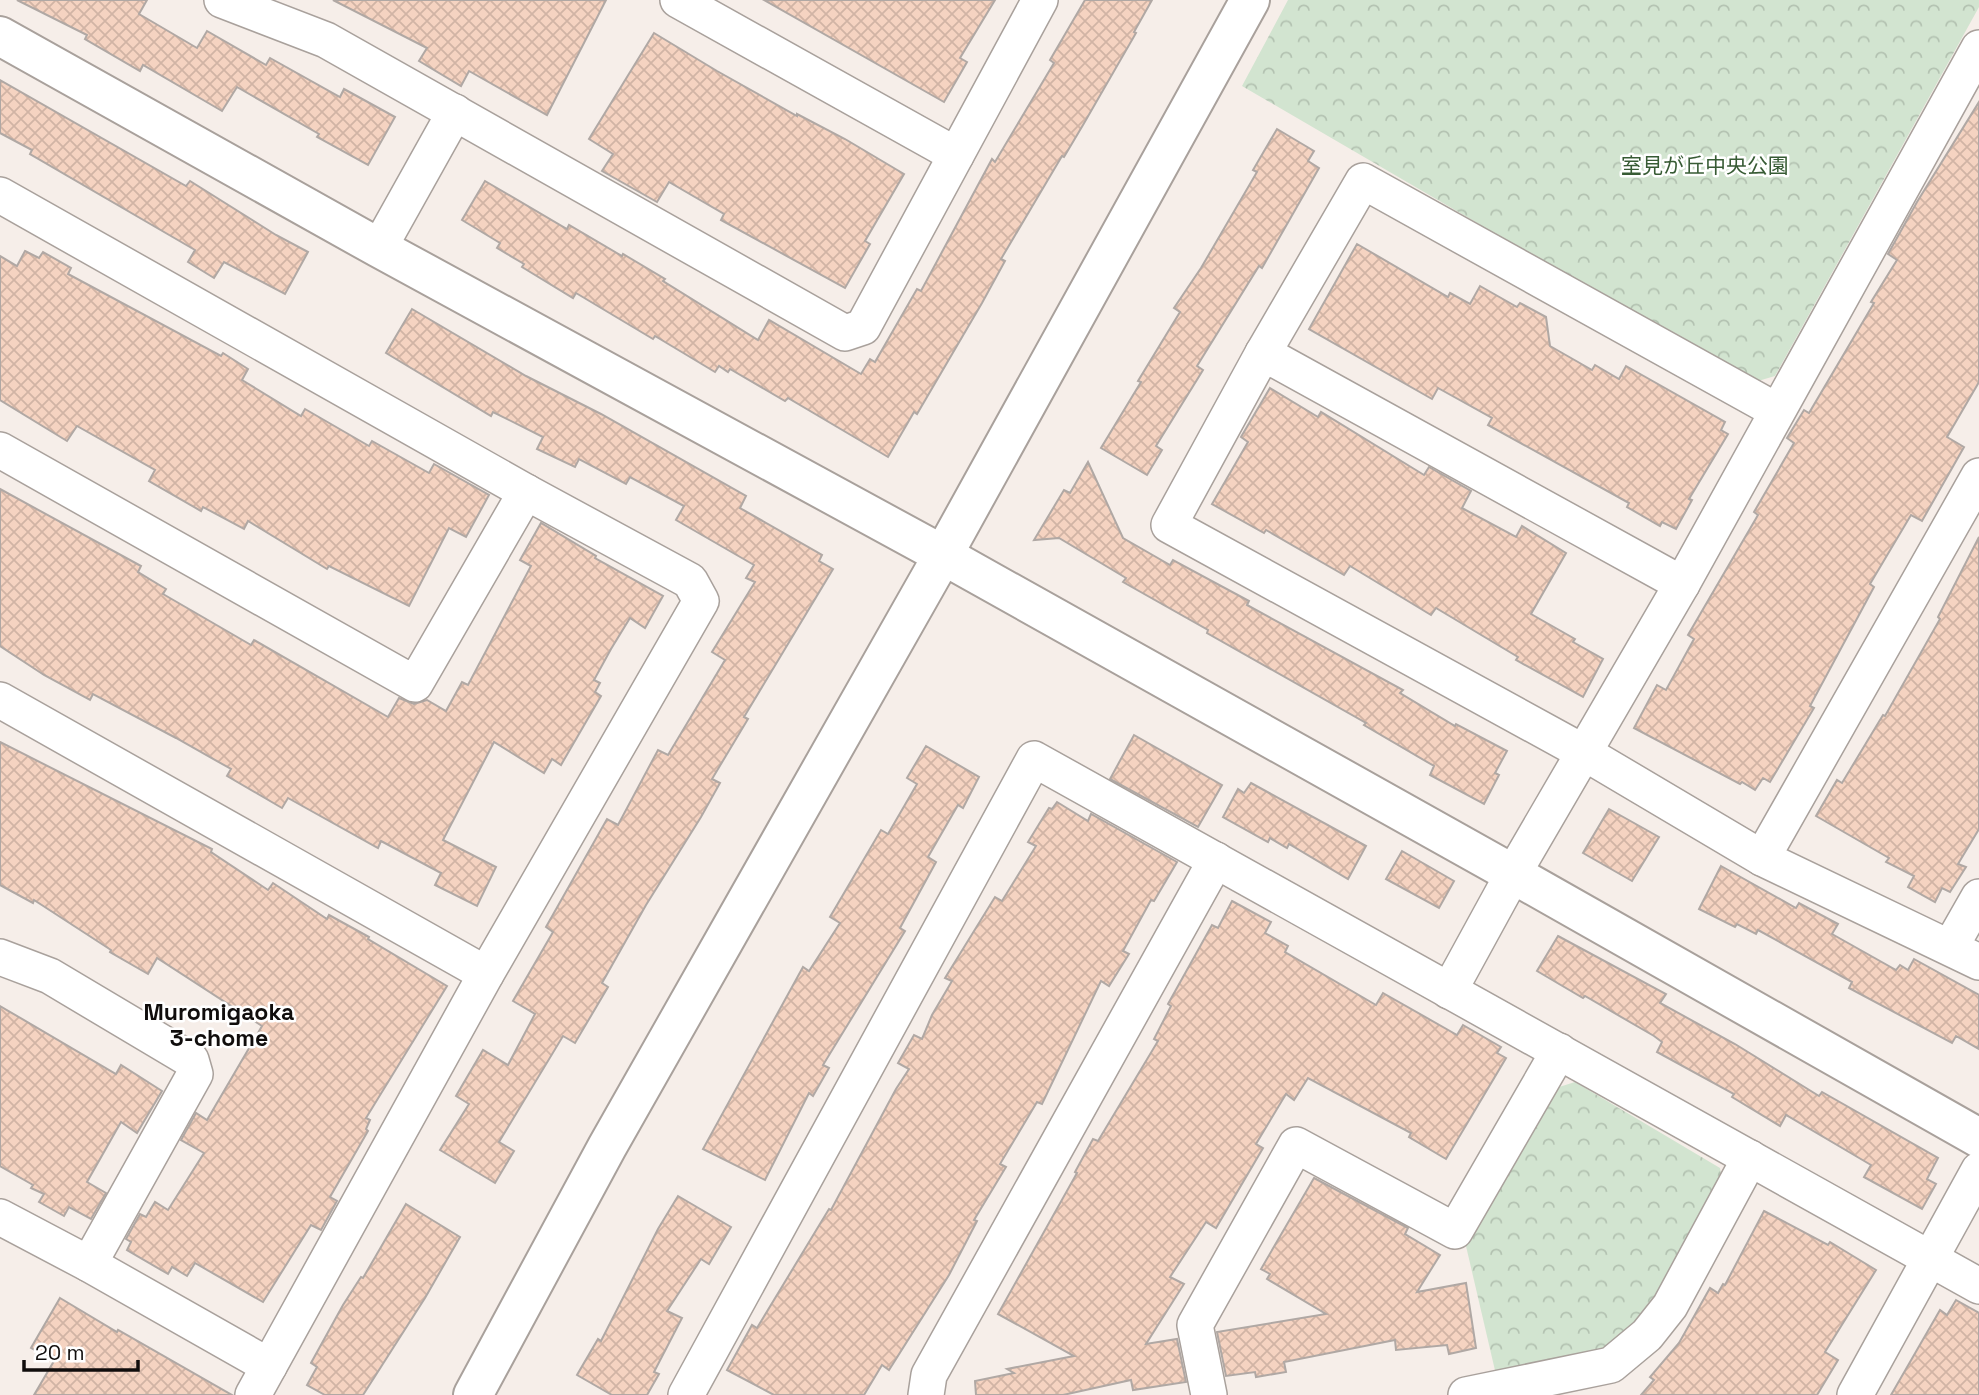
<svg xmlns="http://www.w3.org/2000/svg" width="1979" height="1395" font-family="'Space Grotesk','Noto Sans JP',sans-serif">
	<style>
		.park { fill: url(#park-crowns) }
		.building { fill: url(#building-cross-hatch); stroke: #b0a8a4; stroke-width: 2 }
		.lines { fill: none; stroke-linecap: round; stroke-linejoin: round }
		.street-casing { stroke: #a9a19c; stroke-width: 38 }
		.secondary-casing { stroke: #a9a19c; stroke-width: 42 }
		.street { stroke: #fff; stroke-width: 35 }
		.secondary { stroke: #fff; stroke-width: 38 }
		.labels { text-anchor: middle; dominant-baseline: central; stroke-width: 5; stroke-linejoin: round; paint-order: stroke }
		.park-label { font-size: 21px; fill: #375b34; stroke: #fff }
		.neighbourhood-label { font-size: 23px; font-weight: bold; fill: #100d0c; stroke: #fff }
	</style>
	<defs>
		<pattern id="park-crowns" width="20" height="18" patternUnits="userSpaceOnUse" patternTransform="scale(1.75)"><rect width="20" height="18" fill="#d2e4d0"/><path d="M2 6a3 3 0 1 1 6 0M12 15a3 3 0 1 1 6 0" fill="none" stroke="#b3c2b1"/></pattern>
		<pattern id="building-cross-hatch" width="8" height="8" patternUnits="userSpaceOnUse" patternTransform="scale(1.75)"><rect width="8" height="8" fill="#f5d3c1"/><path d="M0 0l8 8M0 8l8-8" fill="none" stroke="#d1b4a5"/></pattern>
	</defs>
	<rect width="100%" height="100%" fill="#f6eee9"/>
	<!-- park -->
	<g class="park">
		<path d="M 1288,0 L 1979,0 L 1979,7 L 1775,376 L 1758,381 L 1511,247 L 1479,224 L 1242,86 Z"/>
		<path d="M 1575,1082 L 1720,1168 L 1722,1181 L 1654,1306 L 1600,1357 L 1497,1379 L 1466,1246 L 1556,1088 Z"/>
	</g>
	<!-- building -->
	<g class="building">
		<path d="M 17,0 L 147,0 L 139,14 L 197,48 L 207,31 L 266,65 L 270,58 L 340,97 L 344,89 L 395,117 L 368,165 L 317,137 L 319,134 L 237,87 L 222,111 L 143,65 L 140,71 L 85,39 L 87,35 Z"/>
		<path d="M 333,0 L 606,0 L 547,115 L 469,71 L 461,86 L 419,61 L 427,48 Z"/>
		<path d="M 764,0 L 995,0 L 960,58 L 967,62 L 944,102 Z"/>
		<path d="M 1085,0 L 1152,0 L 1134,32 L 1136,33 L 1083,125 L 1064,157 L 1062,156 L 1001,259 L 1005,261 L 982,303 L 917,414 L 914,412 L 888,457 L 788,398 L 785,401 L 730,369 L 728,372 L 719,366 L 715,372 L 655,336 L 653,339 L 576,293 L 573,298 L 522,267 L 524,264 L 497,248 L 500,243 L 462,220 L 485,181 L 567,229 L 569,225 L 622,256 L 623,254 L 665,279 L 663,281 L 758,340 L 769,320 L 861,374 L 870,359 L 875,362 L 917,289 L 921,291 L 992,159 L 995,162 L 1054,63 L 1050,60 Z"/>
		<path d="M 654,33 L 717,71 L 797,116 L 797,114 L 845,139 L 904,174 L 865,241 L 870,244 L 845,288 L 721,220 L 724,214 L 669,182 L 657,202 L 602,171 L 613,154 L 589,139 Z"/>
		<path d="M 0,80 L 186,186 L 190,181 L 276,235 L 308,252 L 285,294 L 224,262 L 214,278 L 188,262 L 195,250 L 30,154 L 32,150 L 0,133 Z"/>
		<path d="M 1979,102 L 1979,382 L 1947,437 L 1964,447 L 1922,521 L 1911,515 L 1870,584 L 1874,587 L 1810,706 L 1814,708 L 1770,782 L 1763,778 L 1755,790 L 1742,782 L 1740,784 L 1634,728 L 1657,685 L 1666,690 L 1694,639 L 1688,635 L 1758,515 L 1754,512 L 1794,443 L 1787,438 L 1804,410 L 1809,413 L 1874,303 L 1871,302 L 1897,260 L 1888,254 L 1917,202 Z"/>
		<path d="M 1277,129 L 1314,151 L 1308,161 L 1319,168 L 1262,268 L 1259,266 L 1197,366 L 1203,370 L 1156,446 L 1162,450 L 1147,475 L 1101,448 L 1141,382 L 1138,381 L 1180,312 L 1174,308 L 1201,268 L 1257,172 L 1253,170 Z"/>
		<path d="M 1357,244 L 1448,297 L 1450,293 L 1470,304 L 1480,286 L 1517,307 L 1520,303 L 1546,317 L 1550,346 L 1592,370 L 1595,365 L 1619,379 L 1626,366 L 1725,422 L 1721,430 L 1728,434 L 1689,499 L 1692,500 L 1676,529 L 1662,522 L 1660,526 L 1627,507 L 1629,503 L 1488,425 L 1492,418 L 1438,388 L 1432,399 L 1309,329 Z"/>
		<path d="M 25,251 L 39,258 L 43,252 L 71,268 L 68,274 L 221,356 L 223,353 L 248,369 L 242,380 L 301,416 L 305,409 L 369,446 L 372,441 L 429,473 L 434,464 L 489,495 L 466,537 L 449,528 L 409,606 L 329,566 L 327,569 L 248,521 L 244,529 L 203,507 L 201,511 L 149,481 L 155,470 L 77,426 L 67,441 L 0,400 L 0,256 L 17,266 Z"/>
		<path d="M 412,309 L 526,376 L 601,414 L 746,496 L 740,508 L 822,555 L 819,561 L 833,569 L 744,717 L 748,719 L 712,779 L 720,783 L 701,817 L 646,905 L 602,983 L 608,987 L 575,1043 L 563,1036 L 499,1142 L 514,1151 L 495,1183 L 440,1150 L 469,1104 L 456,1096 L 483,1050 L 508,1065 L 535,1014 L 513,1001 L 553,932 L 546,927 L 607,819 L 618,825 L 658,750 L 668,755 L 725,660 L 712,652 L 755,582 L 746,578 L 754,565 L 676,520 L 684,506 L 630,477 L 626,484 L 579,459 L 575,467 L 537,449 L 543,437 L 493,412 L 491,416 L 386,353 Z"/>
		<path d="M 1270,388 L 1318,417 L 1321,412 L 1424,475 L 1429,467 L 1471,491 L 1462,508 L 1516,537 L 1522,526 L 1566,553 L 1531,614 L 1575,639 L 1573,642 L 1603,659 L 1583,697 L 1516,660 L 1518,657 L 1436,608 L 1431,615 L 1350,566 L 1344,575 L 1266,530 L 1264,533 L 1212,504 L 1248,442 L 1241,437 Z"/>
		<path d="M 1088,462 L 1123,538 L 1170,565 L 1173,560 L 1249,601 L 1247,605 L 1403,690 L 1400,693 L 1455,726 L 1456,724 L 1507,751 L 1495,773 L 1499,775 L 1484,804 L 1430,775 L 1434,766 L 1364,725 L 1366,723 L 1207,633 L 1208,630 L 1123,582 L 1126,578 L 1059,538 L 1034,540 L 1064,490 L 1070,493 Z"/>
		<path d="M 0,489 L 141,566 L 138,572 L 166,589 L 163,594 L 251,645 L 254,640 L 388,717 L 399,698 L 414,704 L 427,700 L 446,711 L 462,682 L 468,685 L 531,566 L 520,560 L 541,523 L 596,556 L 595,558 L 663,596 L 645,628 L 630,618 L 611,649 L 594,680 L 600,683 L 595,692 L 601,696 L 561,765 L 552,759 L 544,773 L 494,742 L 443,840 L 496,867 L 477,906 L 435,885 L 441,873 L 381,841 L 378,848 L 288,798 L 282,808 L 227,776 L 231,769 L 176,738 L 93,694 L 90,700 L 44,675 L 0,646 Z"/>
		<path d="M 1979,537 L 1979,829 L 1958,864 L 1966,867 L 1950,892 L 1942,888 L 1935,902 L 1908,887 L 1914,876 L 1886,862 L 1889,858 L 1816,816 L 1837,780 L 1842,783 L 1883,715 L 1885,716 L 1940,619 L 1938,617 Z"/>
		<path d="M 1134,735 L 1222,785 L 1198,827 L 1110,779 Z"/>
		<path d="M 0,742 L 212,849 L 211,852 L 268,890 L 273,883 L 327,919 L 329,915 L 369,937 L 368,939 L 447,986 L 366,1118 L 370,1120 L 366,1129 L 368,1131 L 330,1197 L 337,1201 L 321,1230 L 311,1225 L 263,1302 L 195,1263 L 187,1276 L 172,1267 L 168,1274 L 127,1250 L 131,1242 L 126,1239 L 140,1214 L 146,1217 L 155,1202 L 168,1210 L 204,1153 L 181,1140 L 196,1113 L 207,1120 L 262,1026 L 157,958 L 148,974 L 110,952 L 111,950 L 34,900 L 33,903 L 0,885 Z"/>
		<path d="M 926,746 L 979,777 L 963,808 L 958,805 L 928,857 L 936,862 L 900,928 L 905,931 L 823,1065 L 829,1068 L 813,1096 L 809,1093 L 765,1180 L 703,1149 L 803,967 L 809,971 L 840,923 L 830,917 L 881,830 L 888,834 L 917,784 L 907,778 Z"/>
		<path d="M 1251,783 L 1366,846 L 1348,879 L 1289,844 L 1287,848 L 1270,838 L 1268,842 L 1223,817 L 1238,789 L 1244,793 Z"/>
		<path d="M 1057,802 L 1088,821 L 1091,814 L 1177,862 L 1154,901 L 1151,900 L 1123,951 L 1129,954 L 1109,986 L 1101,981 L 1042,1104 L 1037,1102 L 1000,1164 L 1006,1167 L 974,1220 L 977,1221 L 949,1275 L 889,1370 L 882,1365 L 864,1395 L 774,1395 L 727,1370 L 752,1325 L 757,1328 L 829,1209 L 831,1210 L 896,1089 L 909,1069 L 898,1063 L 914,1035 L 922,1039 L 932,1015 L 952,981 L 945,978 L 995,897 L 1002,901 L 1036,846 L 1028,842 L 1049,808 L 1052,809 Z"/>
		<path d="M 1609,809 L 1659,837 L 1632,881 L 1583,853 Z"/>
		<path d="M 1402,851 L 1454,881 L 1439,908 L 1386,879 Z"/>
		<path d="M 1721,866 L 1796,908 L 1799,903 L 1838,924 L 1832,934 L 1896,970 L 1900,965 L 1908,970 L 1914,959 L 1979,995 L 1979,1049 L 1956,1036 L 1952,1043 L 1849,988 L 1852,982 L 1758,930 L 1756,934 L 1737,924 L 1735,927 L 1699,909 Z"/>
		<path d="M 1232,901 L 1271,922 L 1265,933 L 1288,946 L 1285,952 L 1376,1005 L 1383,993 L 1457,1035 L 1463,1025 L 1501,1047 L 1497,1053 L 1506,1058 L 1446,1159 L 1409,1137 L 1411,1133 L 1308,1078 L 1294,1100 L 1286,1094 L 1256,1144 L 1263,1148 L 1216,1228 L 1206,1222 L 1170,1277 L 1184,1284 L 1146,1344 L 1177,1339 L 1186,1382 L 1133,1390 L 1131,1380 L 1063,1395 L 976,1395 L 975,1381 L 1014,1373 L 1007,1369 L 1074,1356 L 998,1314 L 1077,1173 L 1075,1172 L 1093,1139 L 1098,1141 L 1158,1041 L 1154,1039 L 1171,1006 L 1168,1004 L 1212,925 L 1218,928 Z"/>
		<path d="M 1558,936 L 1666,994 L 1660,1003 L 1735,1044 L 1819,1096 L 1822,1092 L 1938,1158 L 1927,1179 L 1936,1184 L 1922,1209 L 1864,1177 L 1871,1165 L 1786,1115 L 1780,1126 L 1732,1097 L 1734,1094 L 1657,1052 L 1662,1042 L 1654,1036 L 1585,996 L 1583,998 L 1537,971 Z"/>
		<path d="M 0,1006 L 116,1074 L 121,1065 L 162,1091 L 137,1133 L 121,1122 L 87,1182 L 106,1193 L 91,1219 L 69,1207 L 64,1216 L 39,1202 L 44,1194 L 31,1188 L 33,1185 L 0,1166 Z"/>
		<path d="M 1314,1178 L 1408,1228 L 1405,1234 L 1440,1255 L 1417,1292 L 1466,1283 L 1476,1348 L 1449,1354 L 1447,1345 L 1396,1350 L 1395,1340 L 1284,1362 L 1286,1372 L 1256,1377 L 1255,1372 L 1226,1376 L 1217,1332 L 1326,1314 L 1267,1279 L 1270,1274 L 1261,1269 Z"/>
		<path d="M 678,1196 L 731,1227 L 709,1264 L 701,1259 L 667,1311 L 682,1318 L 654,1372 L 659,1374 L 647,1395 L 612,1395 L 577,1375 L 598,1339 L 601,1341 L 658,1229 Z"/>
		<path d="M 406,1204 L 460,1237 L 425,1298 L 363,1395 L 325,1395 L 307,1385 L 317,1367 L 311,1363 L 343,1305 L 361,1277 L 363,1278 Z"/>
		<path d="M 1764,1211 L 1828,1245 L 1830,1242 L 1876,1270 L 1825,1352 L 1838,1360 L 1817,1395 L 1641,1395 L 1654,1380 L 1650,1377 L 1679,1343 L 1710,1288 L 1718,1293 L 1723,1284 L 1725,1285 Z"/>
		<path d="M 60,1298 L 117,1332 L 118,1330 L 232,1395 L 34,1395 L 54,1361 L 31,1348 Z"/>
		<path d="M 1956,1300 L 1979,1313 L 1979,1395 L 1891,1395 L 1940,1310 L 1947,1315 Z"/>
	</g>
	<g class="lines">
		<defs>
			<g id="street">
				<path d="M 222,0 L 326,40 L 845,333 L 863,327 L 1040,0"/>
				<path d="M 678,0 L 956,155"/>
				<path d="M 0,195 L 526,492 L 690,581 L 701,601 L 486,974 L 253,1395"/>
				<path d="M 379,248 L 455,112"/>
				<path d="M 1263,353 L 1682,584"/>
				<path d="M 0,450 L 415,684 L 526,492"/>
				<path d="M 1979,476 L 1762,858 L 1979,962"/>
				<path d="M 0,700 L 486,974"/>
				<path d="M 1762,858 L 1583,752 L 1169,525 L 1263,353 L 1363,181 L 1777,411"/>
				<path d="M 1951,946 L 1979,897"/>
				<path d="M 0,957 L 50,976 L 191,1060 L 195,1074 L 89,1264"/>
				<path d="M 1449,991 L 1513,874 L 1682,584 L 1979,48"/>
				<path d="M 0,1217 L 89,1264 L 269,1366"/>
				<path d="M 686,1395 L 1034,759 L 1979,1286"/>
				<path d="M 926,1395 L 929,1375 L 1216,860"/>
				<path d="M 1209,1395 L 1195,1325 L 1296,1145 L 1455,1231 L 1559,1051"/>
				<path d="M 1466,1395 L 1611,1365 L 1647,1335 L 1670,1306 L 1750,1158"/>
				<path d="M 1855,1395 L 1979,1170"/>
			</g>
			<g id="secondary">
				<path d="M 0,36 L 379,248 L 943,555 L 1513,874 L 1979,1138"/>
				<path d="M 473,1395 L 607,1147 L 943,555 L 1250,0"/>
			</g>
		</defs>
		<!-- street casing -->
		<use href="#street" class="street-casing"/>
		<!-- secondary casing -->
		<use href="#secondary" class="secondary-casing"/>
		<!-- street -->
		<use href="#street" class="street"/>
		<!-- secondary -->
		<use href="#secondary" class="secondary"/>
	</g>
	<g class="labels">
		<!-- park labels -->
		<g class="park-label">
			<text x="1705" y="165">室見が丘中央公園</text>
		</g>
		<!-- neighbourhood labels -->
		<g class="neighbourhood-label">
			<text x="219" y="1012">Muromigaoka<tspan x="219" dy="26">3-chome</tspan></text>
		</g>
	</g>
	<!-- scale -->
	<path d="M24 1360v10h114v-10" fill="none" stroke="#100d0c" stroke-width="3.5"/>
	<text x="35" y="1360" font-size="21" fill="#100d0c" stroke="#ffffff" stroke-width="5" paint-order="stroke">20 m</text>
</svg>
